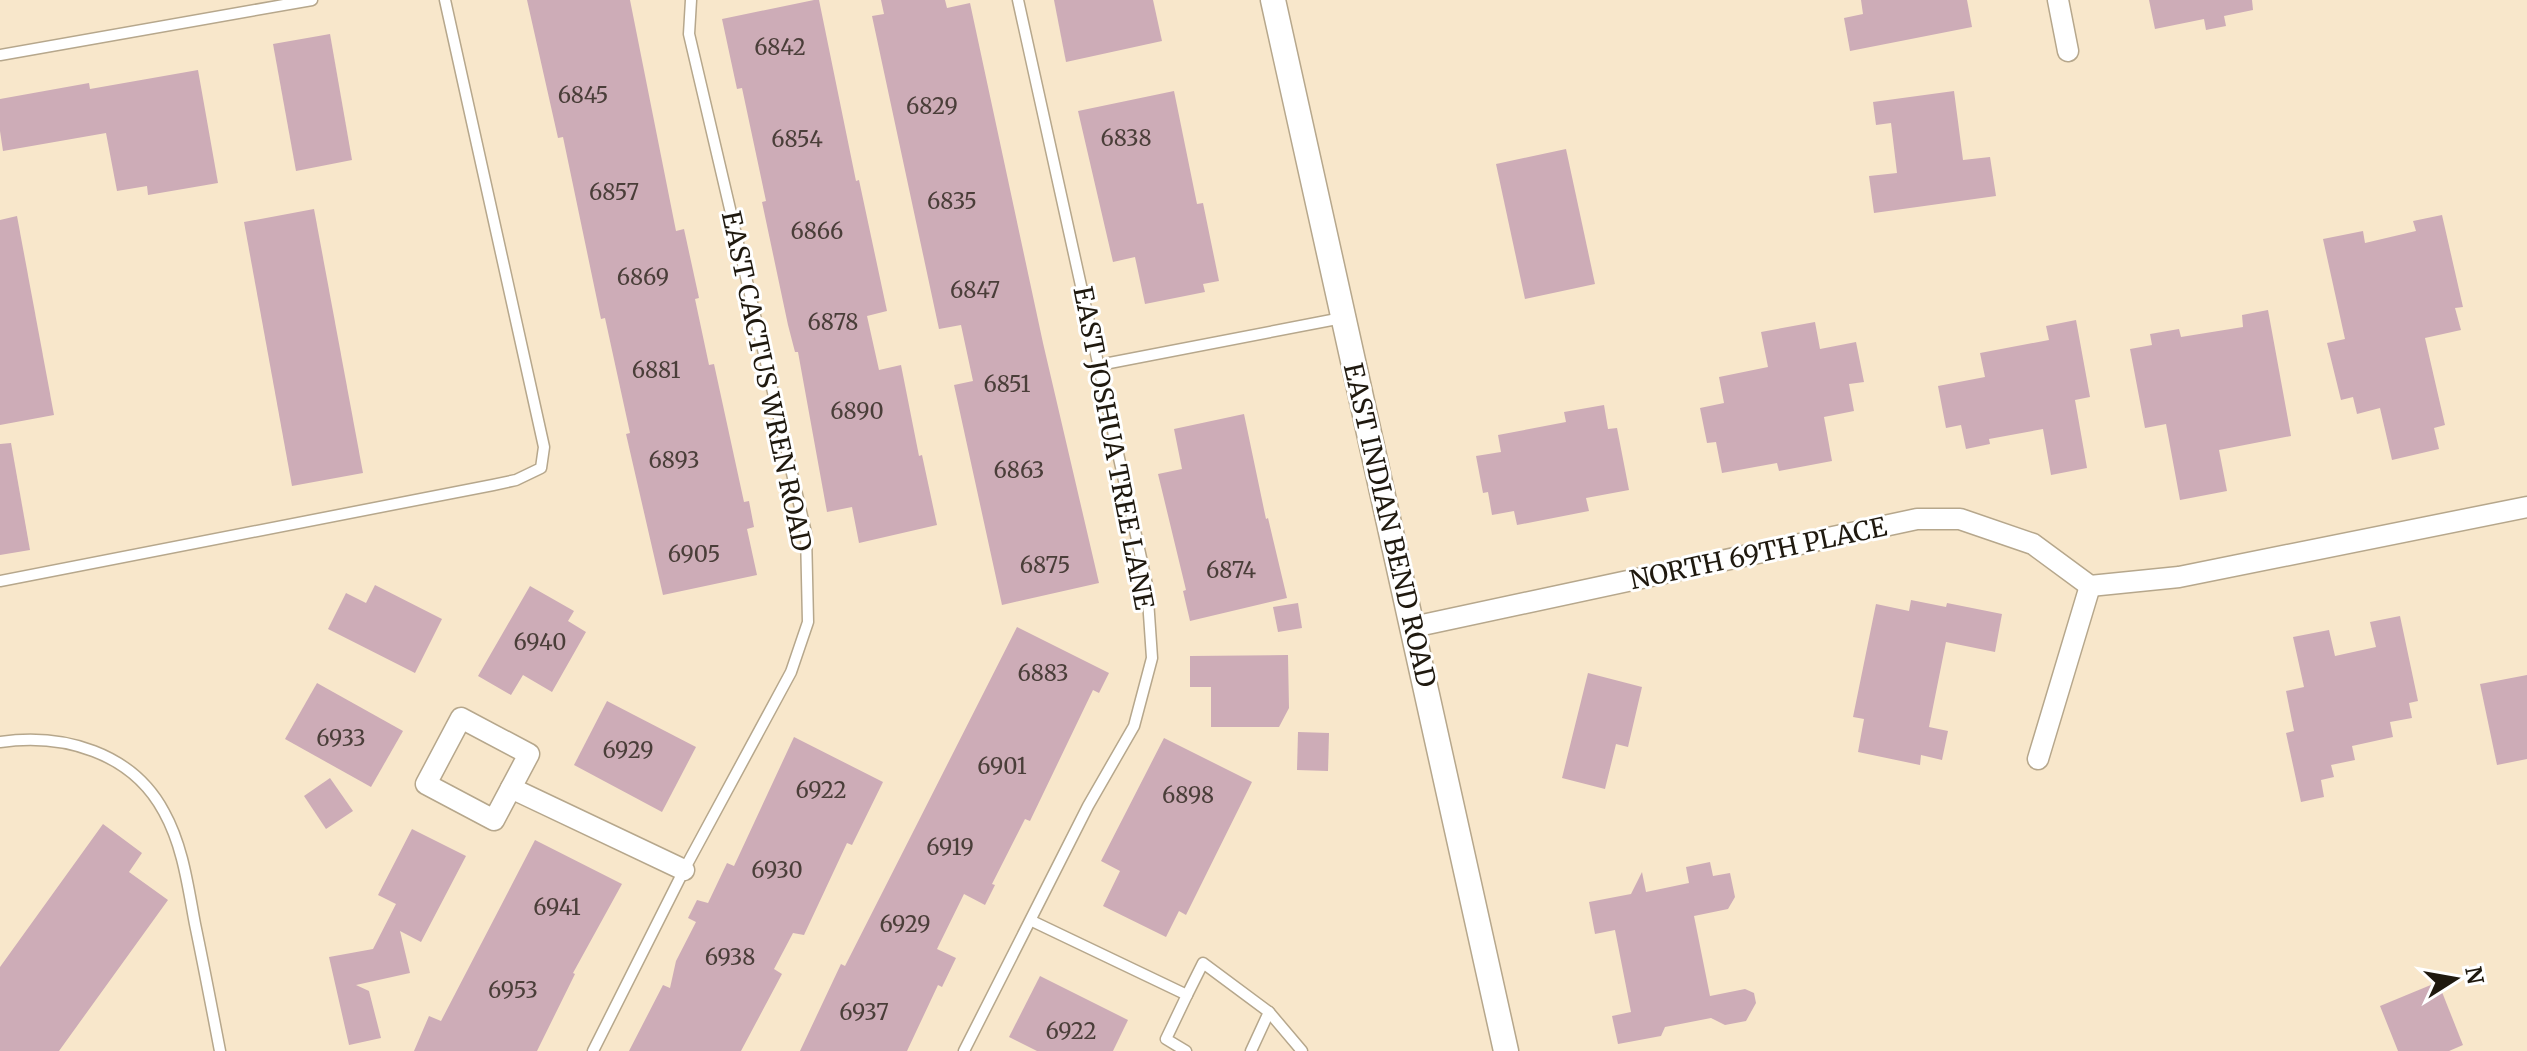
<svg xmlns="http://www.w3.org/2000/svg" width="2527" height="1051" font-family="Merriweather,serif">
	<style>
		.building { fill: #cdacb7 }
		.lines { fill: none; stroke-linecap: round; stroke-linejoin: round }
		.service-casing { stroke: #b6a78c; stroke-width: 13 }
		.minor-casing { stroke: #b6a78c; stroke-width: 23 }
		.tertiary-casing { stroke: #b6a78c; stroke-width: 27 }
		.service { stroke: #fff; stroke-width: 10 }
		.minor { stroke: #fff; stroke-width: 20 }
		.tertiary { stroke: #fff; stroke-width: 24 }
		.labels { text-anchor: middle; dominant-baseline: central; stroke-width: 6; stroke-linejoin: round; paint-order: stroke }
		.number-label { font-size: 22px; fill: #4a3e39 }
		.street-label { font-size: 26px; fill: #1f190f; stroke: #fff }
	</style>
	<rect width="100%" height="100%" fill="#f8e7cb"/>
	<!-- building -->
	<g class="building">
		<path d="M 527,0 L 630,0 L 676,231 L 684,229 L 699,298 L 695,299 L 709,365 L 714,364 L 744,502 L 749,501 L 754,527 L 747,529 L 757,575 L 663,595 L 626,434 L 630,433 L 605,318 L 601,319 L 563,137 L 558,138 Z"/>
		<path d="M 814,0 L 819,0 L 856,181 L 859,180 L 887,311 L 867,316 L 879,370 L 901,365 L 919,456 L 922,455 L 937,525 L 859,543 L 852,507 L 827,512 L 798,352 L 795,352 L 788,325 L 762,202 L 766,201 L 742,88 L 737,89 L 722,19 Z"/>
		<path d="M 881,0 L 945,0 L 947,8 L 970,3 L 1043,343 L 1099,583 L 1002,605 L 954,385 L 973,381 L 961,325 L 939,329 L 872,16 L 884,14 Z"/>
		<path d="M 1054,0 L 1153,0 L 1162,41 L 1066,62 Z"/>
		<path d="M 1861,0 L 1967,0 L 1972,27 L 1850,51 L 1844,18 L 1863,14 Z"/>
		<path d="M 2149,0 L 2252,0 L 2253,10 L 2224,16 L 2226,26 L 2206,30 L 2204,19 L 2155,29 Z"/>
		<path d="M 330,34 L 352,160 L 296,171 L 273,44 Z"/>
		<path d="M 198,70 L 218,183 L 148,195 L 147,186 L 117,191 L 106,133 L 3,151 L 0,131 L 0,99 L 89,83 L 90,89 Z"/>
		<path d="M 1174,91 L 1197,204 L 1203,203 L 1219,281 L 1203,284 L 1205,292 L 1145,304 L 1135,257 L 1113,262 L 1078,111 Z"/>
		<path d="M 1954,91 L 1963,160 L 1990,157 L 1996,196 L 1874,213 L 1869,176 L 1897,173 L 1891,123 L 1876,125 L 1873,102 Z"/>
		<path d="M 1566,149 L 1595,284 L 1525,299 L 1496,164 Z"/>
		<path d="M 314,209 L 363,473 L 292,486 L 244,222 Z"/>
		<path d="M 2442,215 L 2463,307 L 2455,308 L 2461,330 L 2425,338 L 2445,425 L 2434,428 L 2439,449 L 2392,460 L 2380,408 L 2357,414 L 2353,397 L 2341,400 L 2327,343 L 2345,339 L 2323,239 L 2363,231 L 2365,243 L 2416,231 L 2413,221 Z"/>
		<path d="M 17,216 L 54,415 L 0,425 L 0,220 Z"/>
		<path d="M 2268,310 L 2291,436 L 2219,450 L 2227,491 L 2180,500 L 2166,424 L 2145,428 L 2130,349 L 2152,345 L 2150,334 L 2179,329 L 2181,337 L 2243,327 L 2242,315 Z"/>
		<path d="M 2076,320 L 2090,397 L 2075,400 L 2087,468 L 2051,475 L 2043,429 L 1989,439 L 1990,444 L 1966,449 L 1961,425 L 1946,428 L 1938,386 L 1985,377 L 1980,353 L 2049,340 L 2046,326 Z"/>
		<path d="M 1815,322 L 1820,349 L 1856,342 L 1864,382 L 1849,384 L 1854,411 L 1824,417 L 1832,461 L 1779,471 L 1777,463 L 1722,473 L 1716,442 L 1707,443 L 1700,408 L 1724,403 L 1719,377 L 1768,367 L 1761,332 Z"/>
		<path d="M 1604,405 L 1608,429 L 1617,428 L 1629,490 L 1586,498 L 1589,511 L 1517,525 L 1514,511 L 1492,515 L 1488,492 L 1483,493 L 1476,456 L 1501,452 L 1498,435 L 1566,422 L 1564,412 Z"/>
		<path d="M 1244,414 L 1266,519 L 1268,518 L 1287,598 L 1190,621 L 1183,591 L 1186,590 L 1158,474 L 1182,469 L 1174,429 Z"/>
		<path d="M 11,443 L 30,550 L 0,555 L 0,444 Z"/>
		<path d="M 375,585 L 442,619 L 415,673 L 328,629 L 346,593 L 366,603 Z"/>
		<path d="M 530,586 L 574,611 L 568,621 L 586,632 L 552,692 L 523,675 L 511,695 L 478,676 Z"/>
		<path d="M 1911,600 L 1946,607 L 1947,603 L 2002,614 L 1995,652 L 1946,642 L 1929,727 L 1948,731 L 1942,760 L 1921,755 L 1920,765 L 1858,752 L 1864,719 L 1853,717 L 1876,604 L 1909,611 Z"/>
		<path d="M 1298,603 L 1302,628 L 1278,632 L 1273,607 Z"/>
		<path d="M 2400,616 L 2418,701 L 2409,703 L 2412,718 L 2390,722 L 2393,737 L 2352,746 L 2355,760 L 2331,765 L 2334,777 L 2321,780 L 2324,797 L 2301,802 L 2286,733 L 2294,731 L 2286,691 L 2304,687 L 2293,637 L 2329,630 L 2335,656 L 2376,647 L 2370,622 Z"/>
		<path d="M 1017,627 L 1109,673 L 1099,693 L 1093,690 L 1030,821 L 1025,819 L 992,884 L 995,885 L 985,905 L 964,894 L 937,949 L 956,958 L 942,987 L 938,985 L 907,1051 L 800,1051 L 841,964 L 845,966 Z"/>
		<path d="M 1288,655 L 1289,708 L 1279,727 L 1211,727 L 1211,687 L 1190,687 L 1190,656 Z"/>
		<path d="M 1588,673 L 1642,687 L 1628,747 L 1616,744 L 1605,789 L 1562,778 Z"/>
		<path d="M 2527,675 L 2527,759 L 2497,765 L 2480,684 Z"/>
		<path d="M 317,683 L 403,731 L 371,787 L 285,739 Z"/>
		<path d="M 607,701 L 696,747 L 662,812 L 574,765 Z"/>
		<path d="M 1298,732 L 1329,733 L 1328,771 L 1297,770 Z"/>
		<path d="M 794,737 L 883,782 L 852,845 L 847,843 L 804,935 L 793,933 L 774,969 L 782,974 L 741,1051 L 629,1051 L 663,985 L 670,988 L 676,961 L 696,922 L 688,918 L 697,900 L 708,903 L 727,863 L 734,866 Z"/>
		<path d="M 1164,738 L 1252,782 L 1186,915 L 1179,911 L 1166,937 L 1103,906 L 1120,871 L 1101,861 Z"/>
		<path d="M 330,778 L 353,811 L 326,829 L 304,796 Z"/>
		<path d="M 103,824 L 142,853 L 129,872 L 168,900 L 59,1051 L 0,1051 L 0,967 Z"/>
		<path d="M 412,829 L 466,856 L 421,942 L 400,931 L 410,973 L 356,985 L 369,991 L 381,1038 L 349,1045 L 329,957 L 373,949 L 396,904 L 378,895 Z"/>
		<path d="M 535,840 L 622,884 L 573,973 L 575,974 L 537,1051 L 414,1051 L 429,1016 L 441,1021 Z"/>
		<path d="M 1710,862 L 1713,876 L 1730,873 L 1735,897 L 1728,909 L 1694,916 L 1710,996 L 1745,989 L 1754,993 L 1756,1003 L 1746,1021 L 1725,1025 L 1711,1018 L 1665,1027 L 1661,1036 L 1618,1044 L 1612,1016 L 1631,1012 L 1615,930 L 1595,934 L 1589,902 L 1631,894 L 1642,872 L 1646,892 L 1689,883 L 1686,867 Z"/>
		<path d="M 1040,976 L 1128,1020 L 1113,1051 L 1037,1051 L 1009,1037 Z"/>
		<path d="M 2438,982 L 2463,1045 L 2449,1051 L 2398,1051 L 2380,1006 Z"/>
	</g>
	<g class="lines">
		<defs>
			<g id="service">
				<path d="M 0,55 L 312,0"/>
				<path d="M 1099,365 L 1342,318"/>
				<path d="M 0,581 L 493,485 L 516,480 L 541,468 L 544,447 L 445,0"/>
				<path d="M 0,742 C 63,733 132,752 164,812 C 183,846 188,887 195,924 C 204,967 212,1009 220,1051"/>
				<path d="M 1032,921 L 1187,995 L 1166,1039 L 1186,1051"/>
				<path d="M 1187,995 L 1203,963 L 1269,1012 L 1251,1051"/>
				<path d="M 1269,1012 L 1302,1051"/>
				<path d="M 593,1051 L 684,870 L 791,672 L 808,622 L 806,533 L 689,34 L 691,0"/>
				<path d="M 964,1051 L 1088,806 L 1134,726 L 1152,658 L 1147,585 L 1018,0"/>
			</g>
			<g id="minor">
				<path d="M 2058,0 L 2068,51"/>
				<path d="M 1413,627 L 1917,519 L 1960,519 L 2033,544 L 2090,586 L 2179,577 L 2527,507"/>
				<path d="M 461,718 L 529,754 L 494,820 L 426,784 Z"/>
				<path d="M 2038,759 L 2090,586"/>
				<path d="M 511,788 L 684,870"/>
			</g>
			<path id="tertiary" d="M 1273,0 L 1506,1051"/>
		</defs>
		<!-- service casing -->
		<use href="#service" class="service-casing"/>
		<!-- minor casing -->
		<use href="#minor" class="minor-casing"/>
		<!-- tertiary casing -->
		<use href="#tertiary" class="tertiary-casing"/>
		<!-- service -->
		<use href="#service" class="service"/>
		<!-- minor -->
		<use href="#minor" class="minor"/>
		<!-- tertiary -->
		<use href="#tertiary" class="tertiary"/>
	</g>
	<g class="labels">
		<!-- number labels -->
		<g class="number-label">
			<text x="780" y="47">6842</text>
			<text x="583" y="95">6845</text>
			<text x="932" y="106">6829</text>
			<text x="1126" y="138">6838</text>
			<text x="797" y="139">6854</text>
			<text x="614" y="192">6857</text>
			<text x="952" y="201">6835</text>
			<text x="817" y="231">6866</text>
			<text x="643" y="277">6869</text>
			<text x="975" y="290">6847</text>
			<text x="833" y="322">6878</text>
			<text x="656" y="370">6881</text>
			<text x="1007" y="384">6851</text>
			<text x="857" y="411">6890</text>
			<text x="674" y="460">6893</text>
			<text x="1019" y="470">6863</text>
			<text x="694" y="554">6905</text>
			<text x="1045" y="565">6875</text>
			<text x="1231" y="570">6874</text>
			<text x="540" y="642">6940</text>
			<text x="1043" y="673">6883</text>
			<text x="341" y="738">6933</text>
			<text x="628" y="750">6929</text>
			<text x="1002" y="766">6901</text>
			<text x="821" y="790">6922</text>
			<text x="1188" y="795">6898</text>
			<text x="950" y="847">6919</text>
			<text x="777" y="870">6930</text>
			<text x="557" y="907">6941</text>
			<text x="905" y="924">6929</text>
			<text x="730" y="957">6938</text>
			<text x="513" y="990">6953</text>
			<text x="864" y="1012">6937</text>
			<text x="1071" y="1031">6922</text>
		</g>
		<!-- street labels -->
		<g class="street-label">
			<text transform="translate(767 381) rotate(78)">EAST CACTUS WREN ROAD</text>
			<text transform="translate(1114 448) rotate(79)">EAST JOSHUA TREE LANE</text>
			<text transform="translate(1390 525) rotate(77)">EAST INDIAN BEND ROAD</text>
			<text transform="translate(1758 553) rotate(-12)">NORTH 69TH PLACE</text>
		</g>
	</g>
	<!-- north arrow -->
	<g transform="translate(2455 979) rotate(79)" stroke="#ffffff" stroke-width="6" paint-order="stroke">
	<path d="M0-6L14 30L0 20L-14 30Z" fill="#1f190f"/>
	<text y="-12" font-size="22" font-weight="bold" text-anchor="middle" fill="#1f190f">N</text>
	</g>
</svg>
